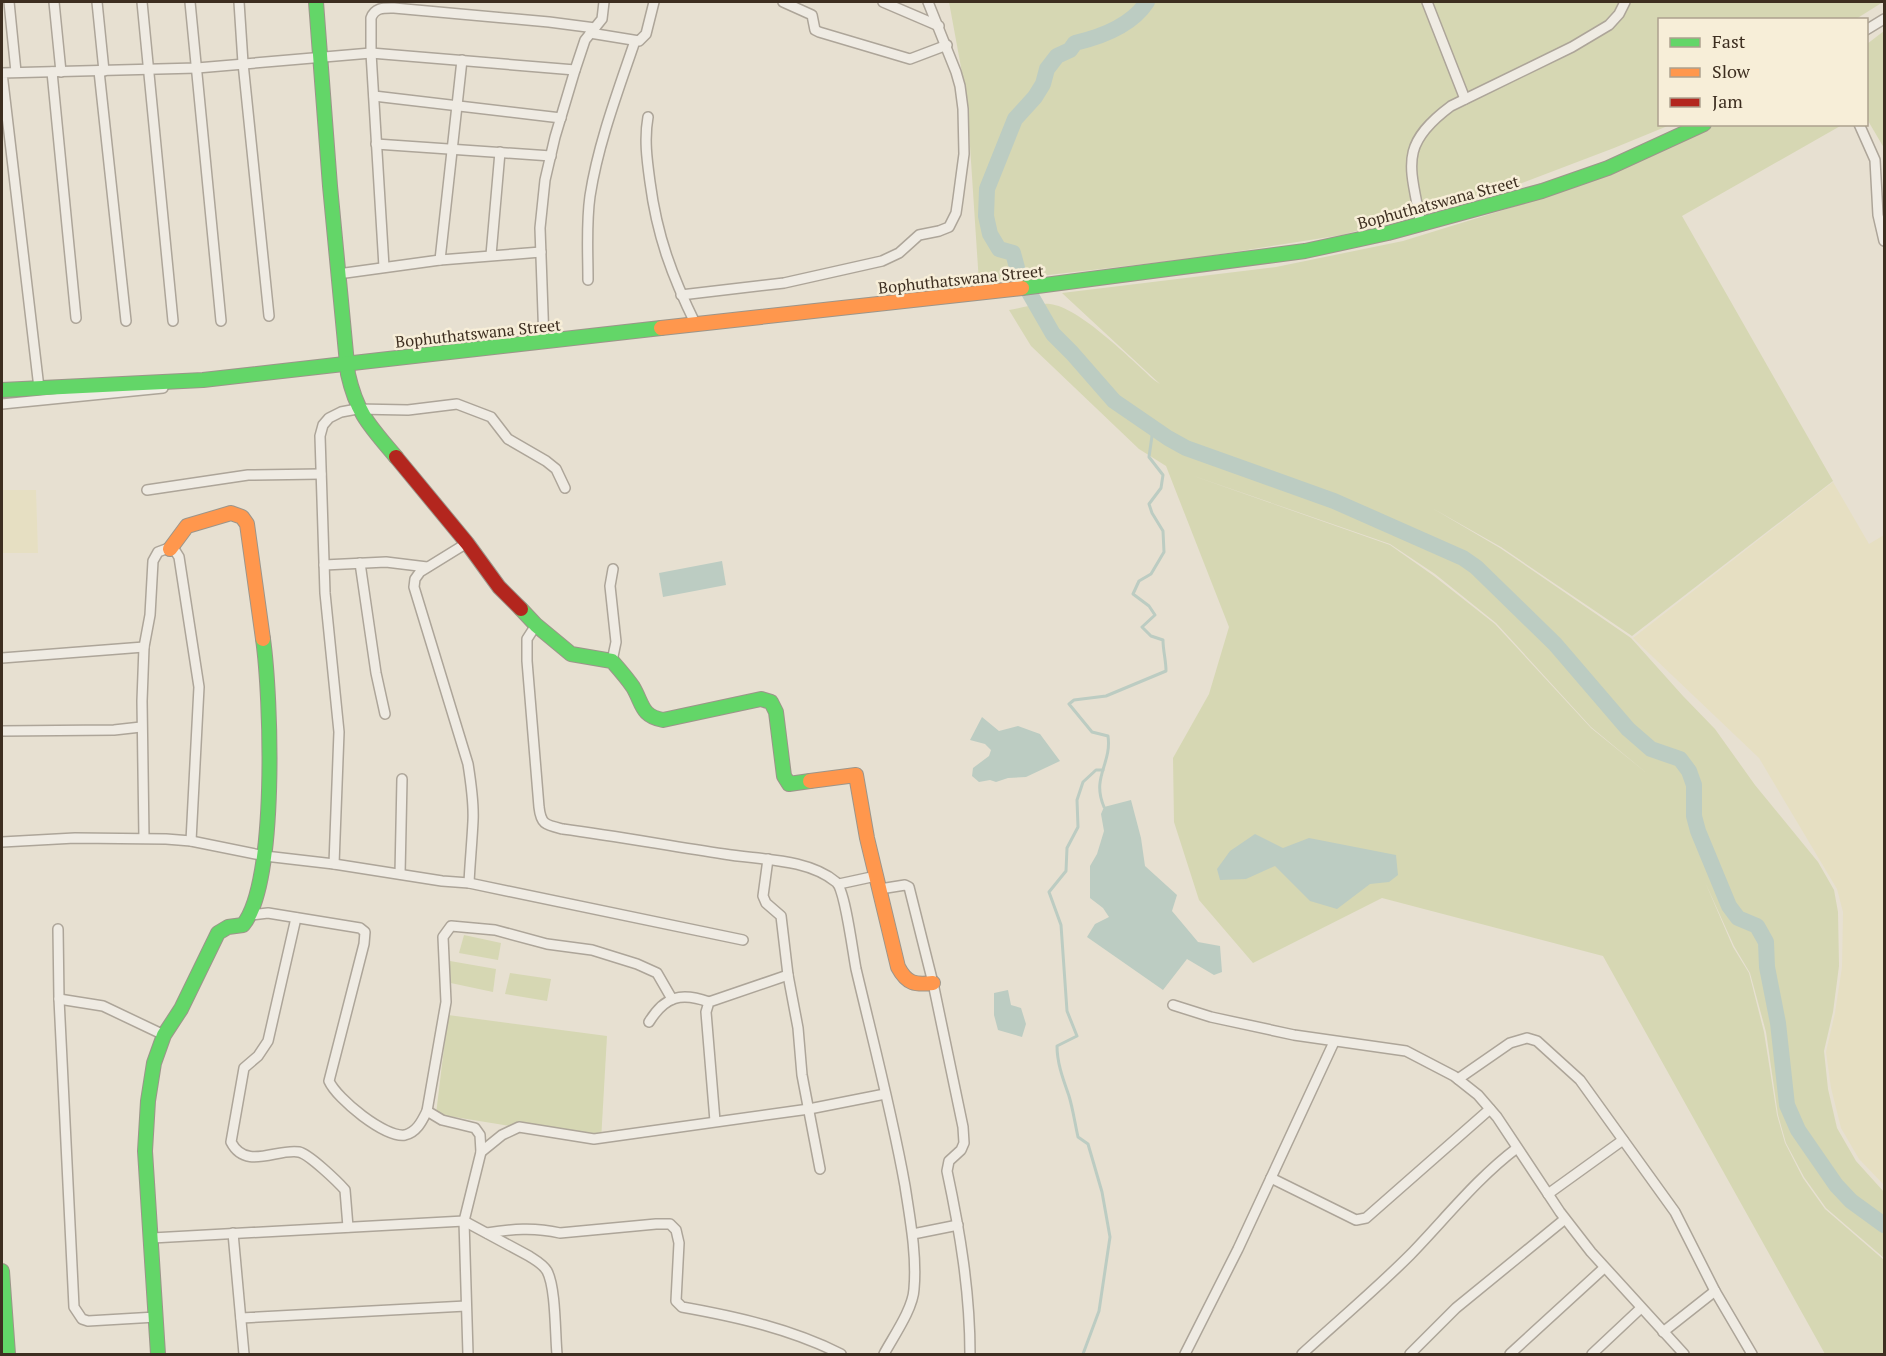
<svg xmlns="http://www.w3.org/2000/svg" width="1886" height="1356" font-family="'PT Serif',serif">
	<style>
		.farmland { fill: #e6dfc2 }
		.green { fill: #d6d7b3; fill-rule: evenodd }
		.water { fill: #bcccc2 }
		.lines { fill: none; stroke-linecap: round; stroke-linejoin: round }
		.stream { stroke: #bcccc2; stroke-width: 3 }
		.river { stroke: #bcccc2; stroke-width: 16 }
		.street-casing { stroke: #ada599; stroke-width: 12 }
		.fast-casing { stroke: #9c958a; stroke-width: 16 }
		.slow-casing { stroke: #9c958a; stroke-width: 16 }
		.jam-casing { stroke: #9c958a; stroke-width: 16 }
		.street { stroke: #efebe3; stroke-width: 9 }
		.fast { stroke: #63d668; stroke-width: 14 }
		.slow { stroke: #ff974d; stroke-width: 14 }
		.jam { stroke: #b3261e; stroke-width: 14 }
		.labels { text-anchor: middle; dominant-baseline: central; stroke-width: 5; stroke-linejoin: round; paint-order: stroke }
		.street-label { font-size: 16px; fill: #3d2e20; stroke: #f7eed8 }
	</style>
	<rect width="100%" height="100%" fill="#e7e0d1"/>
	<!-- farmland -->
	<g class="farmland">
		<path d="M 1833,482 L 1869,544 L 1884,535 L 1884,1185 L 1859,1159 L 1841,1128 L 1831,1088 L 1826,1052 L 1835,1013 L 1842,967 L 1843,912 L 1837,889 L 1759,758 L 1633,638 Z"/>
		<path d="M 2,490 L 36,490 L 38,553 L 2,553 Z"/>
	</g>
	<!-- green -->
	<g class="green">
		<path d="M 949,2 L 1883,2 L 1856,19 L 1660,20 L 1660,124 L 1670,125 L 1614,148 L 1506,189 L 1342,235 L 1196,258 L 979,283 L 967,100 Z"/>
		<path d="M 1884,31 L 1884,148 L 1867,119 L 1867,44 Z"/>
		<path d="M 1716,125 L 1842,125 L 1682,216 L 1833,481 L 1632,636 L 1501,547 L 1432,508 L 1500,548 L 1631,638 L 1683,696 L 1715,729 L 1755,785 L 1818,862 L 1834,890 L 1838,912 L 1839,966 L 1833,1012 L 1824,1051 L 1828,1089 L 1837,1128 L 1856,1161 L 1884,1192 L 1884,1258 L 1826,1208 L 1804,1177 L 1786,1143 L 1778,1115 L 1766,1032 L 1750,973 L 1734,946 L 1705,882 L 1733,947 L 1749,973 L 1764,1032 L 1777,1115 L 1785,1143 L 1803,1178 L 1825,1209 L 1884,1260 L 1884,1354 L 1825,1354 L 1603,956 L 1382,898 L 1253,963 L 1199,900 L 1174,822 L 1173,758 L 1209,694 L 1229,627 L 1166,466 L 1139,449 L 1031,346 L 1009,310 C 1022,308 1037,303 1050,304 C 1079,307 1132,360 1154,380 L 1160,384 L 1062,293 L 1276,267 L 1403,241 L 1542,198 ZM 1188,474 L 1390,544 L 1435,574 L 1496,623 L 1591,727 L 1649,775 L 1591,728 L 1495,624 L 1434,576 L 1390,545 Z"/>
		<path d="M 464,935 L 501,943 L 498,960 L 459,953 Z"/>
		<path d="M 450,961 L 496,969 L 493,992 L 446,982 Z"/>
		<path d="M 510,973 L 551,979 L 547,1001 L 505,994 Z"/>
		<path d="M 448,1015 L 607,1036 L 601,1141 L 436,1114 Z"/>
	</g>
	<!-- water -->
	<g class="water">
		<path d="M 722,561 L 726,585 L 663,597 L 659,573 Z"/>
		<path d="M 982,717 L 999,731 L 1018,726 L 1040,734 L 1060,761 L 1026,777 L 1008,778 L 996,782 L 990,780 L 979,782 L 972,776 L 973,768 L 989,756 L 991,750 L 985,744 L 970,740 Z"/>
		<path d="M 1131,800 L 1141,838 L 1145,866 L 1177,895 L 1172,911 L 1198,942 L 1220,946 L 1222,972 L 1214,975 L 1187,959 L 1163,990 L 1087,937 L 1095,924 L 1109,917 L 1103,908 L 1090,898 L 1090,866 L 1097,854 L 1104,831 L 1101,814 L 1104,807 Z"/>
		<path d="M 1255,834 L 1283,848 L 1309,838 L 1396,855 L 1398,875 L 1389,882 L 1370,884 L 1337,909 L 1310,901 L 1275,866 L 1246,879 L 1220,880 L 1217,869 L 1230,851 Z"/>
		<path d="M 1008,990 L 1011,1005 L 1021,1008 L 1026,1024 L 1022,1037 L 998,1030 L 994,1015 L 994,993 Z"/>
	</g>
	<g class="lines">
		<!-- stream -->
		<g class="stream">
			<path d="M 1104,807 C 1091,777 1112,764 1108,736 L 1092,732 L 1069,704 L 1074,700 L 1106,696 L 1166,671 C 1166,660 1163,651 1163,640 L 1151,636 L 1142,627 L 1155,615 L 1149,606 L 1133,594 L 1139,581 L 1151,574 L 1164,552 L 1163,531 L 1152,513 L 1149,504 L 1161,488 L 1163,475 L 1149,457 L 1153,429"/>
			<path d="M 1083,1354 L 1099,1311 L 1110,1237 L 1102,1192 L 1088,1144 L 1078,1137 C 1075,1124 1073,1109 1069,1096 C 1063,1079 1057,1063 1057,1046 L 1077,1036 L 1067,1011 L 1061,925 L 1049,892 L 1066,871 L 1067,848 L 1078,827 L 1077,800 L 1083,782 L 1096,770 L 1103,770"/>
		</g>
		<!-- river -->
		<path class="river" d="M 1147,2 C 1132,25 1101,37 1075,43 L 1070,50 L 1057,56 L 1047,69 L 1043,84 L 1035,97 L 1015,119 L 987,189 L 986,216 L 990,234 L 999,249 L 1013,253 L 1019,275 L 1053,334 L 1072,353 L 1114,401 L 1168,438 L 1186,448 L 1334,501 L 1463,558 L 1476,567 L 1555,644 L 1628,729 L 1651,749 L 1680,759 L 1689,771 L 1694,785 L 1694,816 L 1698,831 L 1729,906 L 1738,918 L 1757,926 L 1766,942 L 1767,967 L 1778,1023 L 1787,1105 L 1798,1130 L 1836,1185 L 1851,1201 L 1884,1225"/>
		<defs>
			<g id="street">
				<path d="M 9,2 L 16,72"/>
				<path d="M 54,2 L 61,72"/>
				<path d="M 97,2 L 104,71"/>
				<path d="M 142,2 L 173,321"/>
				<path d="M 190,2 L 221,321"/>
				<path d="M 239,2 L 243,63 L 269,316"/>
				<path d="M 783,2 L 812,15 L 815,30 L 819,32 L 910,59 L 947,45"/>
				<path d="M 883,2 L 939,26"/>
				<path d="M 1427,2 L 1465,99"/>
				<path d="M 1866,30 L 1884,19"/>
				<path d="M 590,33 L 639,41 L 646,34 L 654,2"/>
				<path d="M 99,71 L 126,321"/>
				<path d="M 52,72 L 76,318"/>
				<path d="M 374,96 L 561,118"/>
				<path d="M 648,117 C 644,139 647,160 650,182 C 657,236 672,276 696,325"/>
				<path d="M 1859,124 L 1875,160 L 1878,215 L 1884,241"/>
				<path d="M 376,144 L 551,156"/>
				<path d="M 1421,225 C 1411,167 1397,146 1451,106 L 1572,47 L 1609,25 L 1619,14 L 1625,2"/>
				<path d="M 491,255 L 500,152"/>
				<path d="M 440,260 L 462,60"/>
				<path d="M 384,267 L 371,53 L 371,18 C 375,7 384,8 394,8 L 549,22 L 595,28"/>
				<path d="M 338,274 L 440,260 L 541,252"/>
				<path d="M 588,280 C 588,252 586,224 590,196 C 598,144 618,91 635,41"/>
				<path d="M 681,295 L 784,283 L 882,261 L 899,253 L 919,235 L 939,231 L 949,227 L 956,213 L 958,199 L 964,154 L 963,109 L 960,86 L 956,72 L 928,2"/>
				<path d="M 544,342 L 540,228 L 545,180 L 555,137 L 575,70 L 585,40 L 602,19 L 604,2"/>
				<path d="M 39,388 L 2,73 L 197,68 L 371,53 L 575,70"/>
				<path d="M 2,404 L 163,388"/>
				<path d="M 147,490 L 248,475 L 321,474"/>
				<path d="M 467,543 L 420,572 L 415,579 L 414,587 L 468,764 C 471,783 474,802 473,821 C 472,842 470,862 469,883"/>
				<path d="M 360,563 L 376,673 L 385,714"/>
				<path d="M 324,565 L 386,562 L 427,567"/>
				<path d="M 536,625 L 527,639 L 527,661 L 539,807 C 541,825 546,825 563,829 C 616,836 670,846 724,854 C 759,860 807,858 836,882 C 845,889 853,954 856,969 C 873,1041 892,1113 905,1186 C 910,1219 917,1255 914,1289 C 913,1309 893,1337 884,1354"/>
				<path d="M 2,658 L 144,647"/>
				<path d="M 612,661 L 616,642 L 610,586 L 613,569"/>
				<path d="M 2,731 L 114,730 L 141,727"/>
				<path d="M 144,838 L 142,701 L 144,647 L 150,615 L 153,561 L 158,552 L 166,549 L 174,549 L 179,557 L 199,687 L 191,841"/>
				<path d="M 2,842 L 75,838 L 166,839 L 191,841 L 265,856 L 334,864 L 442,881 L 469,883 L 743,940"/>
				<path d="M 768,859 L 763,896 L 766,903 L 781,916 L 788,975 L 798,1028 L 802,1075 L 820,1169"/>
				<path d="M 334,864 L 339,732 L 325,593 L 320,436 L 323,425 L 329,418 L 341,412 L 357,409 L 408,410 L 457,404 L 491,417 L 508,439 L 546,461 L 556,469 L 565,488"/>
				<path d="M 400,874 L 402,779"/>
				<path d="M 839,884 L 876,876"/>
				<path d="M 880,889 L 905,885 L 909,887 L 933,983 L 963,1127 L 964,1143 L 961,1150 L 949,1161 L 947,1171 C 960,1232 970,1292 970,1354"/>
				<path d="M 251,915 L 268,913 L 360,928 L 365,932 L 364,944 L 329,1081 C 337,1099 385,1138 405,1135 C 417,1132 422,1121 427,1111 L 446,1002 L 443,937 L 451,926 L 495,930 L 547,944 L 592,950 L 637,964 L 657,973 L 672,999"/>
				<path d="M 296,918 L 268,1041 L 258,1056 L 244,1068 L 231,1142 C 246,1171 277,1148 299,1152 C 309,1154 338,1182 345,1190 L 348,1227"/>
				<path d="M 58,929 L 59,999 L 74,1307 L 82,1319 L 88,1321 L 156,1317"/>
				<path d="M 59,999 L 103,1006 L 164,1035"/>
				<path d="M 1173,1005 L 1211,1017 L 1294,1035 L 1406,1051 L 1454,1076 L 1478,1095 L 1497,1117 L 1560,1212 L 1591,1252 L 1684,1354"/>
				<path d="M 649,1022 C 665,996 681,992 709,1002"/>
				<path d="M 1458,1079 L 1510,1043 L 1527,1038 L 1537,1041 L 1580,1080 L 1675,1212 L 1715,1291 L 1752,1354"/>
				<path d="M 427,1111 L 442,1120 L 475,1128 L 480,1135 L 481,1152 L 464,1221 L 468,1354"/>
				<path d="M 715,1121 L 706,1012 L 709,1002 L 788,975"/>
				<path d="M 481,1152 L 502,1135 L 519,1127 L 594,1139 L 809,1109 L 885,1094"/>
				<path d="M 1271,1178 L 1356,1220 L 1366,1218 L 1490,1109"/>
				<path d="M 1548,1194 L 1623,1140"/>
				<path d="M 233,1233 L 244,1354"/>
				<path d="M 487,1233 C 512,1229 534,1227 560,1233 L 656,1224 L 670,1224 L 676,1230 L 679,1243 L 676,1301 L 682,1307 C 738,1317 791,1329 841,1354"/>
				<path d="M 913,1234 L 958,1225"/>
				<path d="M 152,1238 L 464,1221 L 529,1256 C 535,1260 543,1264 547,1271 C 556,1288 555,1334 557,1354"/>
				<path d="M 241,1318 L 466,1306"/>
				<path d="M 1663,1332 L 1715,1291"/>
				<path d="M 1185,1354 L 1238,1249 L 1334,1042"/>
				<path d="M 1302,1354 C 1338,1321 1375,1290 1410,1255 C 1445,1219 1477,1178 1517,1148"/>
				<path d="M 1410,1354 L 1456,1308 L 1565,1219"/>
				<path d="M 1510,1354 L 1604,1268"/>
				<path d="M 1592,1354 L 1641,1308"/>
			</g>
			<g id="fast">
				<path d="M 316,2 L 330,186 L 348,374 C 357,414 370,426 396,457"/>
				<path d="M 1022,288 L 1305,251 L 1388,233 L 1542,191 L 1608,168 L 1704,124"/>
				<path d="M 2,390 L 203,380 L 661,328"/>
				<path d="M 521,609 L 536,625 L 571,654 L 612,661 C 619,669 627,678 633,687 C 643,704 641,716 663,720 L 761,699 L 771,702 L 776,712 L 784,776 L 789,784 L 810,781"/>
				<path d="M 2,1271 L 8,1354"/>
				<path d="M 158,1354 L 145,1151 L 148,1101 L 154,1063 L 164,1035 L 181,1009 L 218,933 L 228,927 L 243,925 C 278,882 271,696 263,639"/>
			</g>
			<g id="slow">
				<path d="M 661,328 L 1022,288"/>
				<path d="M 170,549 L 187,526 L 231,513 L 242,517 L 247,524 L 263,639"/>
				<path d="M 810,781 L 856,775 L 867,838 L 898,967 C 907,984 915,985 933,983"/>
			</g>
			<path id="jam" d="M 396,457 L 467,543 L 499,587 L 521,609"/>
		</defs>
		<!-- street casing -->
		<use href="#street" class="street-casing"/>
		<!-- fast casing -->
		<use href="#fast" class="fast-casing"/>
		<!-- slow casing -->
		<use href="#slow" class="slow-casing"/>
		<!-- jam casing -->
		<use href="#jam" class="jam-casing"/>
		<!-- street -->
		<use href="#street" class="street"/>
		<!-- fast -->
		<use href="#fast" class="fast"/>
		<!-- slow -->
		<use href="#slow" class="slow"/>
		<!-- jam -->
		<use href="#jam" class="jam"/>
	</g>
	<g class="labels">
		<!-- street labels -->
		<g class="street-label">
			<text transform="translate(1438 202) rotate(-15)">Bophuthatswana Street</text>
			<text transform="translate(961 279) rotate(-6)">Bophuthatswana Street</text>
			<text transform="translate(478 333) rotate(-6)">Bophuthatswana Street</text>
		</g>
	</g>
	<!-- border -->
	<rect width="1886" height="1356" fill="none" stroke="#3d2e20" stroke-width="6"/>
	<!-- legend -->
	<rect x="1658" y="18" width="210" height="108" fill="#f7eed8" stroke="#ada18e" stroke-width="1.5"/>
	<rect x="1670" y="38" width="30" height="9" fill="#63d668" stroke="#ada18e" stroke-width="1.5"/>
	<text x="1712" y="48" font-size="18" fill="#3d2e20">Fast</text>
	<rect x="1670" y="68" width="30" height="9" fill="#ff974d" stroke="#ada18e" stroke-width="1.5"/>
	<text x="1712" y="78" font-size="18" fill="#3d2e20">Slow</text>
	<rect x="1670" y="98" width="30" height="9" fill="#b3261e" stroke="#ada18e" stroke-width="1.5"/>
	<text x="1712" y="108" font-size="18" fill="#3d2e20">Jam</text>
</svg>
